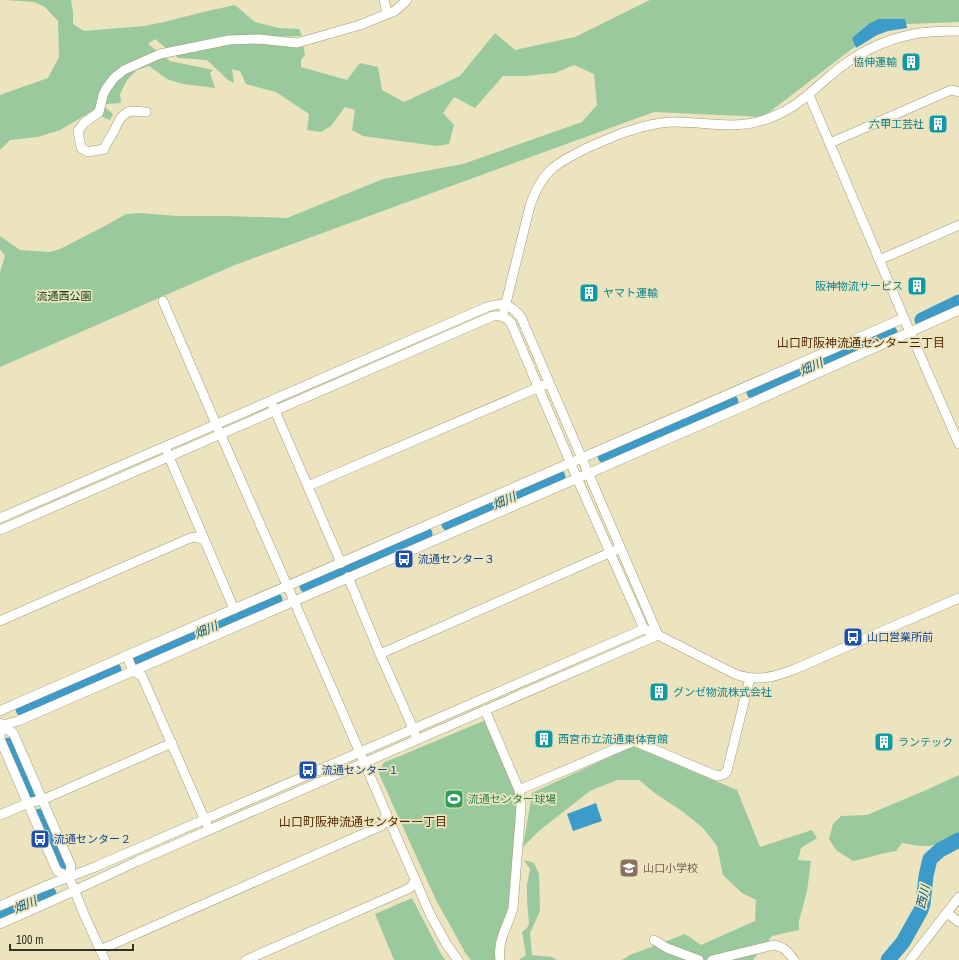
<svg xmlns="http://www.w3.org/2000/svg" width="959" height="960" font-family="'Archivo Narrow','Noto Sans JP',sans-serif">
	<style>
		.green { fill: #99c99d }
		.water { fill: #3c9bc8 }
		.lines { fill: none; stroke-linecap: round; stroke-linejoin: round }
		.river { stroke: #3c9bc8; stroke-width: 15 }
		.minor-casing { stroke: #a29b78; stroke-width: 10 }
		.minor { stroke: #fff; stroke-width: 9 }
		.labels { text-anchor: middle; dominant-baseline: central; stroke-width: 3.5; stroke-linejoin: round; paint-order: stroke }
		.culture-label { font-size: 11px; fill: #0d838f; stroke: #ebe4be; text-anchor: start }
		.park-label { font-size: 11px; fill: #13431c; stroke: #ebe4be }
		.transit-label { font-size: 11px; fill: #164399; stroke: #ebe4be; text-anchor: start }
		.leisure-label { font-size: 11px; fill: #27864d; stroke: #ebe4be; text-anchor: start }
		.education-label { font-size: 11px; fill: #785e54; stroke: #ebe4be; text-anchor: start }
		.neighbourhood-label { font-size: 12px; fill: #532800; stroke: #ebe4be }
		.water-label { font-size: 12px; font-style: italic; fill: #0f5978; stroke: #ebe4be }
	</style>
	<rect width="100%" height="100%" fill="#ebe4be"/>
	<!-- green -->
	<g class="green">
		<path d="M 6,0 L 71,0 L 73,12 L 73,24 L 84,31 L 144,26 L 164,22 L 203,12 L 235,5 L 255,22 L 279,28 L 299,29 L 302,36 L 266,37 L 303,44 L 305,55 L 301,60 L 301,67 L 347,80 L 360,63 L 378,67 L 382,90 L 404,102 L 460,76 L 495,33 L 515,50 L 575,37 L 650,0 L 959,0 L 959,22 L 883,25 L 763,117 L 654,112 L 235,265 L 0,367 L 0,272 L 5,256 L 0,249 L 0,236 L 20,250 L 50,252 L 60,249 L 103,227 L 126,214 L 140,213 L 177,216 L 229,216 L 287,218 L 383,179 L 463,164 L 582,122 L 597,105 L 594,74 L 574,65 L 555,73 L 525,76 L 503,76 L 475,108 L 454,97 L 443,113 L 454,125 L 449,144 L 437,146 L 363,136 L 352,130 L 355,110 L 345,107 L 331,126 L 321,132 L 307,130 L 309,114 L 276,92 L 246,84 L 240,71 L 232,69 L 234,83 L 228,80 L 207,60 L 178,58 L 155,39 L 148,44 L 170,61 L 213,70 L 210,73 L 215,88 L 182,84 L 167,79 L 149,66 L 137,70 L 127,80 L 120,94 L 121,101 L 120,103 L 106,104 L 105,107 L 113,114 L 110,120 L 91,112 L 60,130 L 38,137 L 10,140 L 0,150 L 0,95 L 48,78 L 59,57 L 58,21 L 45,7 L 34,2 Z"/>
		<path d="M 486,720 L 517,793 L 518,809 L 510,909 L 498,960 L 471,960 L 466,954 L 436,900 L 379,774 L 383,763 Z"/>
		<path d="M 633,746 L 737,790 L 760,847 L 812,830 L 817,838 L 801,848 L 798,860 L 811,861 L 807,891 L 799,921 L 799,930 L 772,936 L 753,960 L 622,960 L 630,955 L 685,934 L 701,945 L 755,921 L 756,900 L 742,893 L 723,875 L 717,846 L 703,828 L 682,811 L 656,794 L 639,780 L 617,780 L 590,791 L 540,830 L 523,847 L 532,793 Z"/>
		<path d="M 959,775 L 959,834 C 951,839 937,845 928,846 C 919,846 911,845 902,843 L 896,851 C 881,853 868,858 853,861 L 836,850 L 829,839 L 833,824 L 841,816 L 867,815 L 924,791 Z"/>
		<path d="M 524,860 L 534,863 L 539,874 L 540,911 L 530,933 L 532,955 L 552,957 L 557,960 L 519,960 L 526,955 L 522,932 L 527,928 L 529,924 L 527,900 L 527,885 L 530,869 Z"/>
		<path d="M 412,898 L 441,954 L 445,960 L 394,960 L 375,914 Z"/>
	</g>
	<!-- water -->
	<g class="water">
		<path d="M 879,19 L 905,19 L 907,28 L 888,31 L 877,35 L 856,48 L 852,38 L 870,23 Z"/>
		<path d="M 596,803 L 602,821 L 573,831 L 567,814 Z"/>
	</g>
	<g class="lines">
		<!-- river -->
		<g class="river">
			<path d="M 922,320 L 959,302"/>
			<path d="M 754,392 L 890,333"/>
			<path d="M 605,456 L 731,402"/>
			<path d="M 449,524 L 558,477"/>
			<path d="M 307,586 L 425,534"/>
			<path d="M 137,660 L 178,641 L 275,600"/>
			<path d="M 23,709 L 114,670"/>
			<path d="M 9,745 L 29,792"/>
			<path d="M 40,816 L 61,863"/>
			<path d="M 0,916 L 49,894"/>
			<path d="M 888,960 L 903,942 L 921,910 L 923,904 L 926,876 L 930,859 L 940,850 L 959,840"/>
		</g>
		<defs>
			<g id="minor">
				<path d="M 384,0 L 387,14"/>
				<path d="M 809,95 L 913,339 L 959,444"/>
				<path d="M 146,112 C 142,112 135,111 131,111 C 121,113 117,125 113,133 C 110,138 106,143 104,149 L 88,152 L 81,148 L 78,131 L 84,123 L 99,112 L 103,95 L 106,89 L 114,78 L 124,70 L 160,54 L 229,40 L 259,39 L 297,43 L 360,25 L 387,14 L 395,11 L 407,0"/>
				<path d="M 830,143 L 951,90 L 959,92"/>
				<path d="M 879,260 L 959,225"/>
				<path d="M 163,301 L 216,424 L 294,601 L 430,914 L 447,945 L 458,960"/>
				<path d="M 504,311 L 530,206 C 535,191 541,178 553,168 C 563,159 576,154 587,148 C 614,136 641,124 671,122 C 707,121 736,132 772,117 C 798,107 810,92 831,75 C 854,55 883,40 914,34 C 929,31 944,31 959,31"/>
				<path d="M 273,406 L 341,563"/>
				<path d="M 167,452 L 234,609"/>
				<path d="M 308,486 L 544,385"/>
				<path d="M 0,518 L 487,307 C 502,302 511,304 521,317 L 658,635 L 138,861 L 52,901 L 0,924"/>
				<path d="M 0,530 L 493,316 C 501,315 506,317 511,323 L 577,478 L 644,629 L 658,635 L 735,674 C 756,682 775,677 795,669 L 959,598"/>
				<path d="M 348,577 L 380,654 L 409,719 L 415,734"/>
				<path d="M 0,621 L 190,538 L 197,537 L 204,540"/>
				<path d="M 380,654 L 616,550"/>
				<path d="M 127,656 L 133,671 L 142,676 L 207,825"/>
				<path d="M 485,710 L 519,790 L 521,807 L 513,908 C 508,926 497,940 500,960"/>
				<path d="M 0,711 L 13,705 L 904,318"/>
				<path d="M 0,723 L 1,726 L 0,739 L 57,871 L 69,877"/>
				<path d="M 0,726 L 18,721 L 744,406 L 959,310"/>
				<path d="M 1,726 L 13,733 L 15,737 L 71,866 L 69,877 L 84,914 L 105,960"/>
				<path d="M 519,790 L 634,741 L 717,776 L 723,775 L 727,771 L 750,678"/>
				<path d="M 0,815 L 28,803 L 42,800 L 172,743"/>
				<path d="M 0,906 L 43,887 L 95,867 L 644,629"/>
				<path d="M 947,913 L 959,922"/>
				<path d="M 654,940 L 667,948 L 699,960"/>
				<path d="M 100,950 L 381,826 L 385,822 L 386,814"/>
				<path d="M 246,960 L 408,889 L 413,885 L 415,879"/>
				<path d="M 712,960 L 774,945 C 786,948 787,951 794,960"/>
				<path d="M 910,960 L 959,897"/>
			</g>
		</defs>
		<!-- minor casing -->
		<use href="#minor" class="minor-casing"/>
		<!-- minor -->
		<use href="#minor" class="minor"/>
	</g>
	<!-- icons -->
	<defs>
		<symbol id="building-square" viewBox="-11 -11 22 22"><rect x="-9" y="-9" width="18" height="18" rx="4" fill="#0f9aa8" stroke="#ebe4be"/><path d="M-4-6H4V6H1V3H-1V6H-4ZM-2.5-4.3h1.7v1.8h-1.7ZM.8-4.3h1.7v1.8H.8ZM-2.5-1h1.7V.8h-1.7ZM.8-1h1.7V.8H.8Z" fill="#fff"/></symbol>
		<symbol id="bus-square" viewBox="-11 -11 22 22"><rect x="-9" y="-9" width="18" height="18" rx="4" fill="#1a4fb4" stroke="#ebe4be"/><path d="M-5-6H5V4H4V6H2V4H-2V6H-4V4H-5ZM-3.5-4V0h7V-4ZM-3.5 1.2v1.5H-2V1.2ZM2 1.2v1.5H3.5V1.2Z" fill="#fff"/></symbol>
		<symbol id="stadium-square" viewBox="-11 -11 22 22"><rect x="-9" y="-9" width="18" height="18" rx="4" fill="#2e9e5b" stroke="#ebe4be"/><path d="M0-5a6.5 5 0 1 0 0 10a6.5 5 0 1 0 0-10ZM-3.5-1.8h7v3.6h-7Z" fill="#fff"/></symbol>
		<symbol id="school-square" viewBox="-11 -11 22 22"><rect x="-9" y="-9" width="18" height="18" rx="4" fill="#8d6e63" stroke="#ebe4be"/><path d="M0-5L7-2L0 1L-7-2ZM-4 1L0 2.5L4 1V4Q0 6-4 4Z" fill="#fff"/></symbol>
	</defs>
	<g fill-rule="evenodd">
		<use href="#building-square" x="900" y="51" width="22" height="22"/>
		<use href="#building-square" x="927" y="113" width="22" height="22"/>
		<use href="#building-square" x="906" y="275" width="22" height="22"/>
		<use href="#building-square" x="578" y="282" width="22" height="22"/>
		<use href="#bus-square" x="393" y="548" width="22" height="22"/>
		<use href="#bus-square" x="842" y="626" width="22" height="22"/>
		<use href="#building-square" x="648" y="681" width="22" height="22"/>
		<use href="#building-square" x="533" y="728" width="22" height="22"/>
		<use href="#building-square" x="873" y="731" width="22" height="22"/>
		<use href="#bus-square" x="297" y="759" width="22" height="22"/>
		<use href="#stadium-square" x="443" y="788" width="22" height="22"/>
		<use href="#bus-square" x="29" y="828" width="22" height="22"/>
		<use href="#school-square" x="618" y="857" width="22" height="22"/>
	</g>
	<g class="labels">
		<!-- culture labels -->
		<g class="culture-label">
			<text x="897" y="62" text-anchor="end">協伸運輸</text>
			<text x="924" y="124" text-anchor="end">六甲工芸社</text>
			<text x="903" y="286" text-anchor="end">阪神物流サービス</text>
			<text x="603" y="293">ヤマト運輸</text>
			<text x="673" y="692">グンゼ物流株式会社</text>
			<text x="558" y="739">西宮市立流通東体育館</text>
			<text x="898" y="742">ランテック</text>
		</g>
		<!-- park labels -->
		<g class="park-label">
			<text x="64" y="296">流通西公園</text>
		</g>
		<!-- transit labels -->
		<g class="transit-label">
			<text x="418" y="559">流通センター３</text>
			<text x="867" y="637">山口営業所前</text>
			<text x="322" y="770">流通センター１</text>
			<text x="54" y="839">流通センター２</text>
		</g>
		<!-- leisure labels -->
		<g class="leisure-label">
			<text x="468" y="799">流通センター球場</text>
		</g>
		<!-- education labels -->
		<g class="education-label">
			<text x="643" y="868">山口小学校</text>
		</g>
		<!-- neighbourhood labels -->
		<g class="neighbourhood-label">
			<text x="861" y="343">山口町阪神流通センター三丁目</text>
			<text x="363" y="822">山口町阪神流通センター一丁目</text>
		</g>
		<!-- water labels -->
		<g class="water-label">
			<text transform="translate(811 367) rotate(-24)">畑川</text>
			<text transform="translate(504 501) rotate(-24)">畑川</text>
			<text transform="translate(206 630) rotate(-23)">畑川</text>
			<text transform="translate(923 897) rotate(-77)">西川</text>
			<text transform="translate(25 905) rotate(-23)">畑川</text>
		</g>
	</g>
	<!-- scale -->
	<path d="M10 944v6h123v-6" fill="none" stroke="#333122" stroke-width="2"/>
	<text x="16" y="944" font-size="12" fill="#333122" stroke="#ebe4be" stroke-width="3" paint-order="stroke">100 m</text>
</svg>
